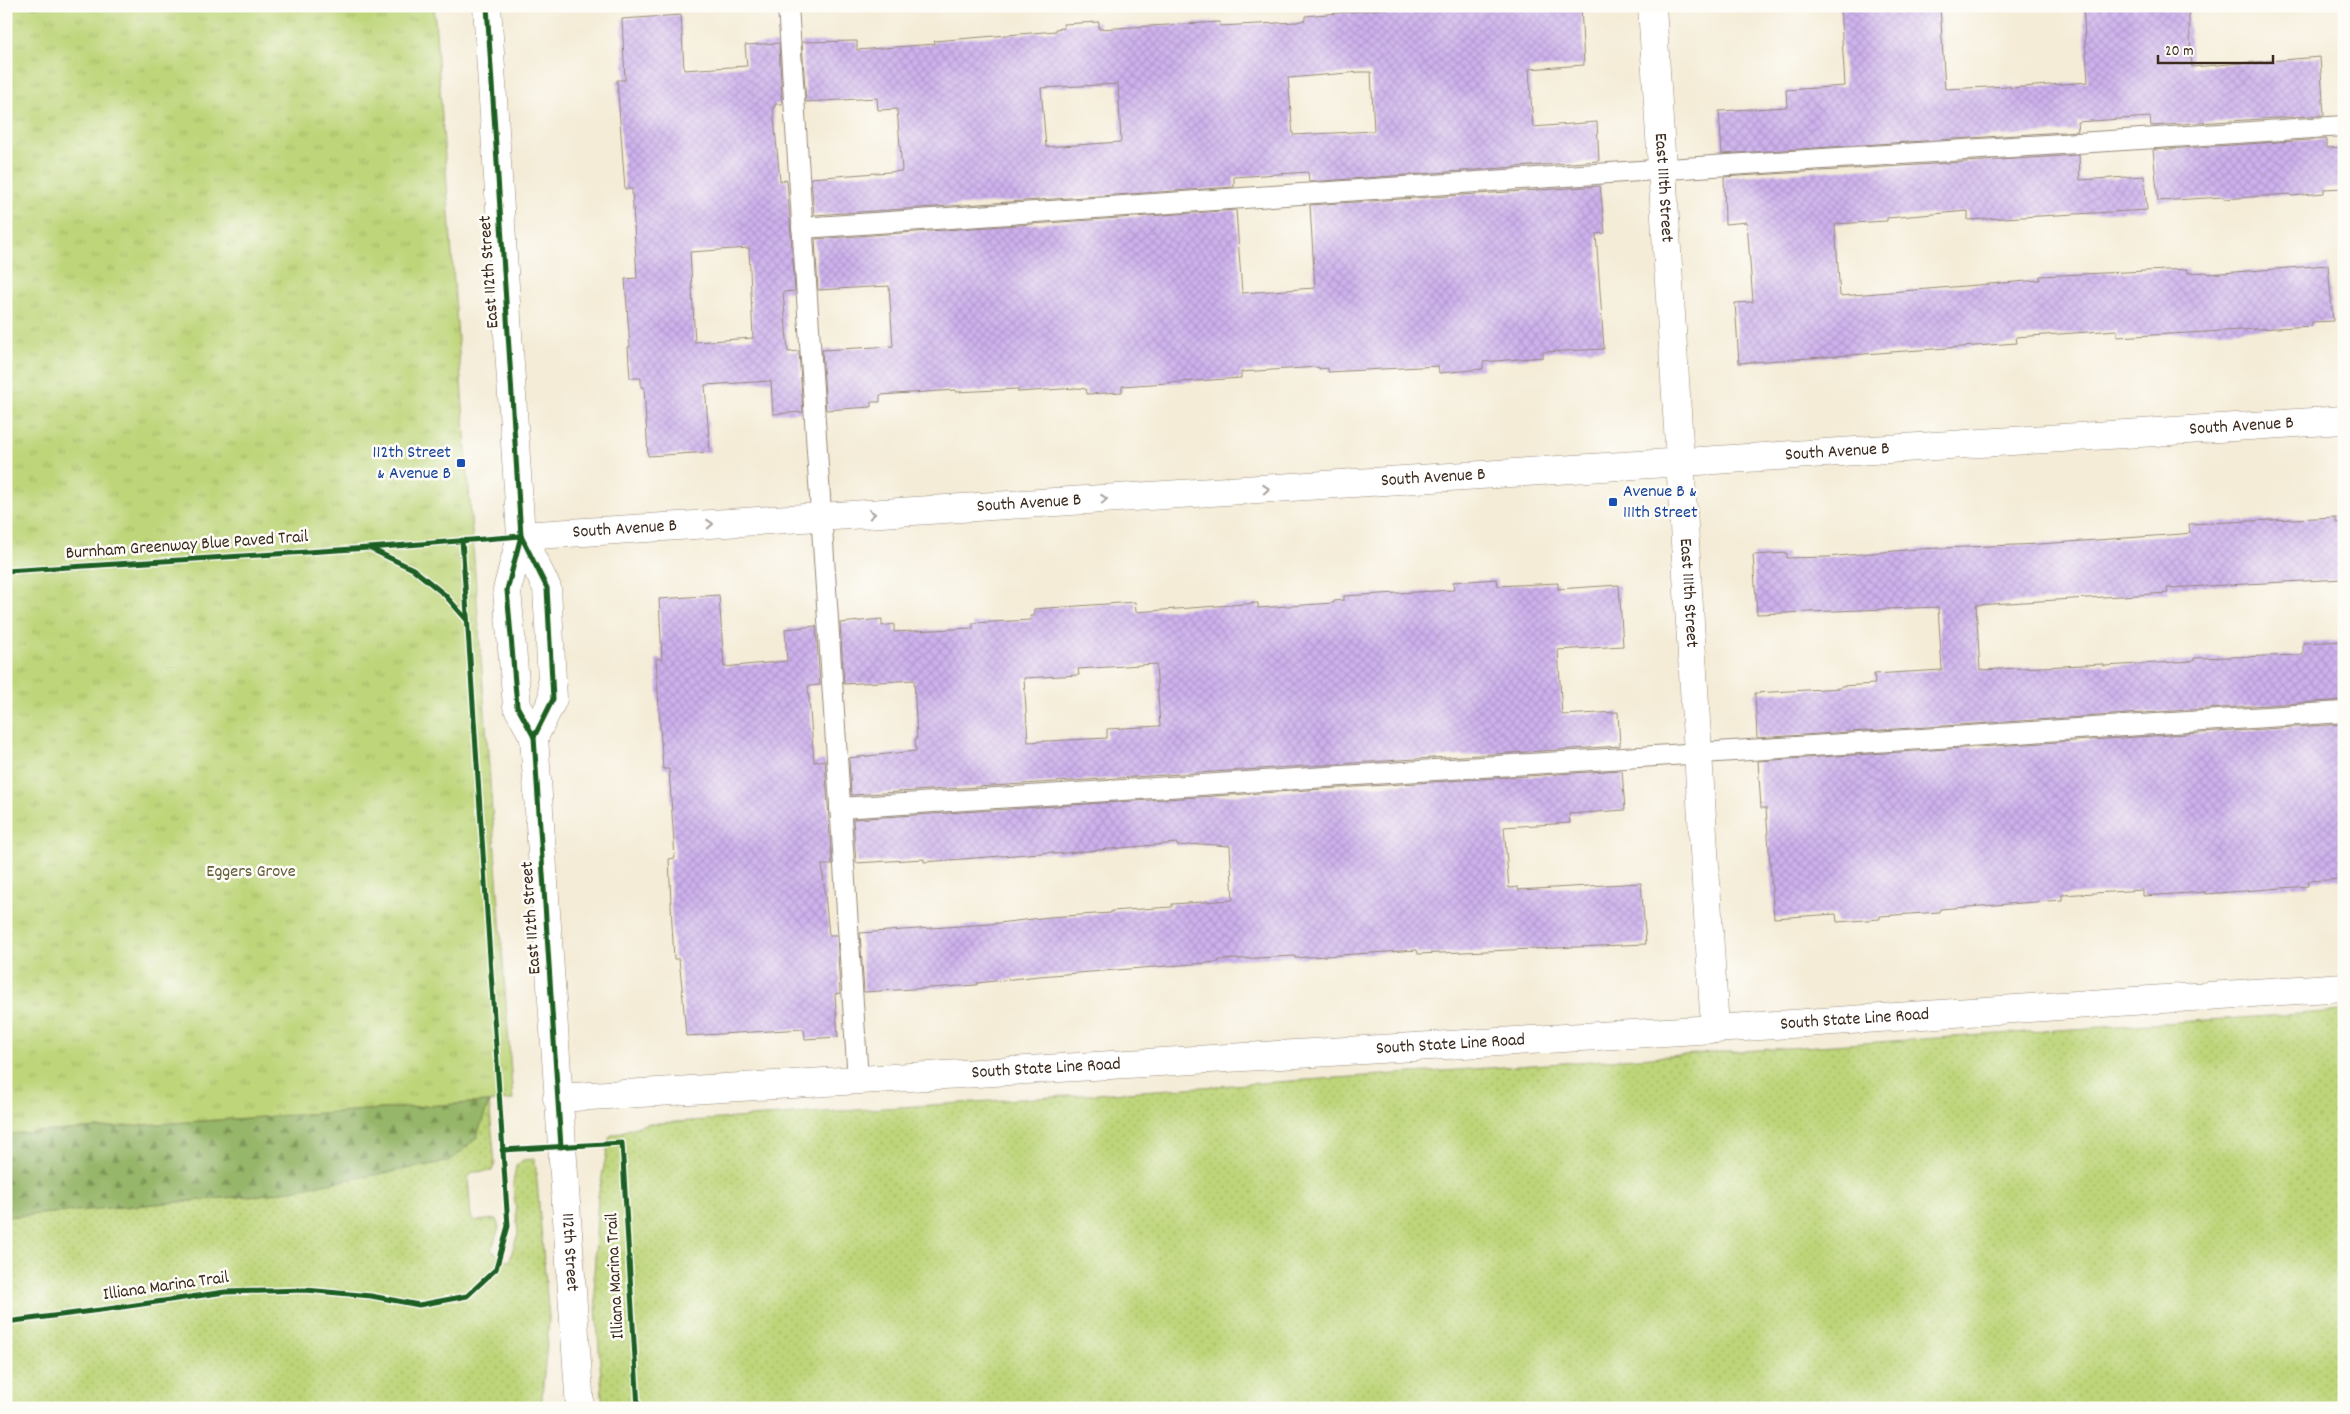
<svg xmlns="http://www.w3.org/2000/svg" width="2350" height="1414" font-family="Dekko,sans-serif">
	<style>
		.grass { fill: url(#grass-dots); stroke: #7c804c }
		.forest { fill: url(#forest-firs); stroke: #687044 }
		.park { fill: url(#park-tufts); stroke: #7c804c }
		.building { fill: url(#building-cross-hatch); fill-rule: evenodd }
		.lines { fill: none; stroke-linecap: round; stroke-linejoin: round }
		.service-casing { stroke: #988b7a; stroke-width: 22 }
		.minor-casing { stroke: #988b7a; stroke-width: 29 }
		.tertiary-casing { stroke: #988b7a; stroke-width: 29 }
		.service { stroke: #fff; stroke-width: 20 }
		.minor { stroke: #fff; stroke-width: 28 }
		.tertiary { stroke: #fff; stroke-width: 28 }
		.cycleway-casing { stroke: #fdfcf7; stroke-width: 8 }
		.cycleway { stroke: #1b5e20; stroke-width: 5 }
		.oneway { stroke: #a79f9a }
		.transit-dot { fill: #1a4fb4; stroke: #fdfcf7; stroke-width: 2 }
		.labels { text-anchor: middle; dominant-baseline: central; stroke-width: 5; stroke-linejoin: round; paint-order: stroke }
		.street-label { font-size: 18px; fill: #3b2a1e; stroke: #fdfcf7 }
		.transit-label { font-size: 18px; fill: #164399; stroke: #fdfcf7; text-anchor: end }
		.park-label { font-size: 18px; fill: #625d39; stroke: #fdfcf7 }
	</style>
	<defs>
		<pattern id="grass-dots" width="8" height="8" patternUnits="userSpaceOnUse" patternTransform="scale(1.25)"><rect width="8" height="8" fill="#bed579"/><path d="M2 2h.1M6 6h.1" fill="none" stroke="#a4b768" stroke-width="1.8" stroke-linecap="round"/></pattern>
		<pattern id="forest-firs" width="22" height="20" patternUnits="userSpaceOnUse" patternTransform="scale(1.25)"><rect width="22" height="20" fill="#96b669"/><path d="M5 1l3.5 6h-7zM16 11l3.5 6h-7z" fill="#7c9456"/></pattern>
		<pattern id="park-tufts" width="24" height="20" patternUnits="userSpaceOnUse" patternTransform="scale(1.25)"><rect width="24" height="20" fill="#bed579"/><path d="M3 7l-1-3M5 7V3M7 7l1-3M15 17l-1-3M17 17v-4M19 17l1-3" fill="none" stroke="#a4b768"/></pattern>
		<pattern id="building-cross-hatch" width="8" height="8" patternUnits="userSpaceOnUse" patternTransform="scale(1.25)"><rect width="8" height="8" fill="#cdb1ed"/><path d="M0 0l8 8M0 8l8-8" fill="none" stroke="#b198cb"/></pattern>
	</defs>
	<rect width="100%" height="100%" fill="#fdfcf7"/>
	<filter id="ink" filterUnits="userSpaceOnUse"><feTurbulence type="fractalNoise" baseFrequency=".02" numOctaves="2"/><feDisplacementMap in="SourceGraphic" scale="10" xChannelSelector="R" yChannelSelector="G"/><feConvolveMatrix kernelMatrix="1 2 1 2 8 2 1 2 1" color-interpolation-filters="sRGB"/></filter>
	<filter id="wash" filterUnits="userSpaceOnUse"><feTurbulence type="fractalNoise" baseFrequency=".0096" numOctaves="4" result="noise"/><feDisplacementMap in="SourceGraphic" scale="20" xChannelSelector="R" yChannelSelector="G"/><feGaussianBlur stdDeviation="1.12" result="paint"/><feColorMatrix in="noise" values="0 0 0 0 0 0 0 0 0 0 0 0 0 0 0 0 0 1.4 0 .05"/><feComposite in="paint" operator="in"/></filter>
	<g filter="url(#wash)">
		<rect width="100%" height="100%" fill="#f4ecd7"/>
		<!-- grass -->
		<g class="grass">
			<path d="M 2344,1011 L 2344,1408 L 603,1408 L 594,1275 L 598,1196 L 610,1136 L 645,1124 Z"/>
			<path d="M 489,1102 L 495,1163 L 492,1171 L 474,1172 L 468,1177 L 471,1218 L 476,1221 L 497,1219 L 499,1228 L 491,1250 L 509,1262 L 518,1233 L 513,1184 L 516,1166 L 523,1160 L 535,1159 L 549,1319 L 541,1408 L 6,1408 L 6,1217 L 270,1194 L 476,1138 Z"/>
		</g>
		<!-- forest -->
		<path class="forest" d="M 489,1102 L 476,1138 L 450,1161 L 270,1194 L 6,1217 L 6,1134 Z"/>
		<!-- park -->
		<path class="park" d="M 6,6 L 434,6 L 513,1100 L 6,1134 Z"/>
		<g id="blocks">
			<!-- building -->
			<g class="building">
				<path d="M 1417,6 L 1581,6 L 1584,65 L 1529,69 L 1533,127 L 1597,122 L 1599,161 L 1309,182 L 1308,172 L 1234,177 L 1234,187 L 814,215 L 811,178 L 902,171 L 897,109 L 878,110 L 877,98 L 806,102 L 802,42 L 857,41 L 857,50 L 935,44 L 934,41 L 1056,31 L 1055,29 L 1064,28 L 1063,24 L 1099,22 L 1099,29 L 1220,22 L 1220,26 L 1297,22 L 1305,20 L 1305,16 ZM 1360,72 L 1371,72 L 1374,131 L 1293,135 L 1288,78 ZM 1118,84 L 1121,142 L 1046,147 L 1041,88 Z"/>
				<path d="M 1840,6 L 1940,6 L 1945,89 L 2010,86 L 2010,88 L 2088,82 L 2083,6 L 2188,6 L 2192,67 L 2320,57 L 2324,115 L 2151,126 L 2150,117 L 2077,122 L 2078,131 L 1722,154 L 1719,111 L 1787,107 L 1786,90 L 1845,86 Z"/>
				<path d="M 681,15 L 684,70 L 747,66 L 745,45 L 779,43 L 782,104 L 775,104 L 775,107 L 773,107 L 780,181 L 787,180 L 795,291 L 783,292 L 788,352 L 799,351 L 803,412 L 773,414 L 771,381 L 705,385 L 710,452 L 648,456 L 644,387 L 641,387 L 641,378 L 630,378 L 628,347 L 630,347 L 625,279 L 637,278 L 632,189 L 625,189 L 617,80 L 625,80 L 622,19 ZM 749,248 L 753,338 L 695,342 L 690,252 Z"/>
				<path d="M 2326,139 L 2326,148 L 2344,147 L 2344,188 L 2324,189 L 2324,193 L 2291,196 L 2290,194 L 2224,199 L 2223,197 L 2158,201 L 2153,150 Z"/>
				<path d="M 2079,155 L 2080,180 L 2144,176 L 2147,210 L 1968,220 L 1968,211 L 1887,218 L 1887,221 L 1835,224 L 1840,296 L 2040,280 L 2040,276 L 2188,269 L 2188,273 L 2207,272 L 2208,274 L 2328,265 L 2333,321 L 2312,322 L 2312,326 L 2117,337 L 2117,330 L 2016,337 L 2017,343 L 1739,363 L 1735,303 L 1753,302 L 1747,222 L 1725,224 L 1724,177 Z"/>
				<path d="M 1600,186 L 1605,233 L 1596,234 L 1604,349 L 1543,352 L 1543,357 L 1483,362 L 1483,369 L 1439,373 L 1438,366 L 1328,372 L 1328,368 L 1319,369 L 1319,367 L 1241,372 L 1241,378 L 1122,386 L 1122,392 L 1087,394 L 1086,389 L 1077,388 L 1018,392 L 1018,389 L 956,392 L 956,390 L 880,395 L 880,402 L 871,402 L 871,407 L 826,410 L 822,350 L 893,346 L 889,286 L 818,290 L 815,239 L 1236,210 L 1242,293 L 1315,288 L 1310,205 Z"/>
				<path d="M 2336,517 L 2336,523 L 2344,522 L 2344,579 L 2167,588 L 2168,593 L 1976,605 L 1980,670 L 2103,664 L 2104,666 L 2194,661 L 2194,658 L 2303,655 L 2303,643 L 2344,641 L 2344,700 L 1757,738 L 1755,693 L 1841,688 L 1841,686 L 1875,684 L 1874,674 L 1942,670 L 1938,607 L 1757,614 L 1753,555 L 1787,553 L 1787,558 L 1827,557 L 1917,549 L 2040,544 L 2182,534 L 2190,533 L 2189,524 Z"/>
				<path d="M 1497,579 L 1498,586 L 1558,583 L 1558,589 L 1619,585 L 1623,646 L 1558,650 L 1562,715 L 1618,712 L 1620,746 L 851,795 L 849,758 L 916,751 L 915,739 L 917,738 L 914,680 L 844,684 L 840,623 L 882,619 L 882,626 L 894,624 L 894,632 L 973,628 L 973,623 L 1031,620 L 1030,616 L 1034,616 L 1034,609 L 1135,602 L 1136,612 L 1258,603 L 1258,608 L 1334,603 L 1334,601 L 1344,600 L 1344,596 L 1454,590 L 1453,582 ZM 1156,664 L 1160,726 L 1107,729 L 1107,738 L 1028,742 L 1024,678 L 1079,675 L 1078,669 Z"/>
				<path d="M 719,595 L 724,667 L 787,661 L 785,629 L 816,626 L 820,685 L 808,686 L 814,762 L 825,760 L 832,865 L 822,865 L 829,935 L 837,935 L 840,993 L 835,994 L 838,1037 L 805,1039 L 804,1029 L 686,1036 L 682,987 L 679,959 L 674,959 L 672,925 L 669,859 L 675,858 L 669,769 L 663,769 L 660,726 L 656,659 L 662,659 L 659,599 Z"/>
				<path d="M 2344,724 L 2344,879 L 2308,881 L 2308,886 L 2205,894 L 2205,892 L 2143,896 L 2143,890 L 2062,895 L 2062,900 L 1940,909 L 1940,912 L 1880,916 L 1880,919 L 1837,922 L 1836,914 L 1774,918 L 1766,808 L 1761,808 L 1758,761 Z"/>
				<path d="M 1622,770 L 1625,810 L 1569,814 L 1570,823 L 1504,827 L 1509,888 L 1518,887 L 1518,890 L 1641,883 L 1646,944 L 1418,954 L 1417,950 L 1295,958 L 1295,956 L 1219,960 L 1219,962 L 1039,976 L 977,983 L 977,985 L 864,992 L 860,933 L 990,924 L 1050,917 L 1111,913 L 1111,911 L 1172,907 L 1172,904 L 1233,900 L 1230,846 L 1201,844 L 1177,846 L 1177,843 L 1054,854 L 1053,852 L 924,862 L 924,859 L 856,863 L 853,819 Z"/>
			</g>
		</g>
	</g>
	<g filter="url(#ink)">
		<use href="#blocks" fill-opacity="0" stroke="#988b7a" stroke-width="1"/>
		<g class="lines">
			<defs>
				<g id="service">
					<path d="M 788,6 L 858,1080"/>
					<path d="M 802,228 L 1713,166 L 2344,126"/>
					<path d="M 840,808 L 2344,712"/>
				</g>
				<g id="minor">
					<path id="s1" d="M 1652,6 L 1715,1029"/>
					<path id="s2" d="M 521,536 L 2344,420"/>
					<path id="s3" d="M 557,1098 L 1715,1029 L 2344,987"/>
				</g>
				<g id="tertiary">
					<path id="s4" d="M 487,6 L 521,536 L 507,590 L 517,706 L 534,737 L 580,1408"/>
					<path d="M 521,536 L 547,588 L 553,699 L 534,737"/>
				</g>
			</defs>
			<!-- service casing -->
			<use href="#service" class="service-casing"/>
			<!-- minor casing -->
			<use href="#minor" class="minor-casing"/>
			<!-- tertiary casing -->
			<use href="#tertiary" class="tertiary-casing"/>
			<!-- service -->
			<use href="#service" class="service"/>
			<!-- minor -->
			<use href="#minor" class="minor"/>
			<!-- tertiary -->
			<use href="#tertiary" class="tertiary"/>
			<defs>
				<g id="cycleway">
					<path d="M 487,6 L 521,536 L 507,590 L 517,706 L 534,737 L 561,1147"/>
					<path d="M 521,536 L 547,588 L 553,699 L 534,737"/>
					<path d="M 371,549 L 413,569 L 445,595 L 467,620"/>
					<path d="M 6,571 L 369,548 L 521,536"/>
					<path d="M 502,1150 L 622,1143 L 638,1408"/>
					<path d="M 6,1322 L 108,1309 L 225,1292 L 306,1290 L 371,1296 L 419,1305 L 467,1296 L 496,1269 L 508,1226 L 462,540"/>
				</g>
			</defs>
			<!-- cycleway casing -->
			<use href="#cycleway" class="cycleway-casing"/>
			<!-- cycleway -->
			<use href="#cycleway" class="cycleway"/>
		</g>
		<!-- one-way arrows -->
		<defs><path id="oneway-chevron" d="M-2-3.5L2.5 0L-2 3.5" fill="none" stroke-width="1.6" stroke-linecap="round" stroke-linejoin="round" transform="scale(1.25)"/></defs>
		<g class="oneway">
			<use href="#oneway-chevron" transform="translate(1266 489) rotate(-4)"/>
			<use href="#oneway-chevron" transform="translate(1104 499) rotate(-4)"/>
			<use href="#oneway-chevron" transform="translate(872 514) rotate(-4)"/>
			<use href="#oneway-chevron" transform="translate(710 524) rotate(-4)"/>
		</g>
	</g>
	<!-- markers -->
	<g class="transit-dot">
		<rect x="456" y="458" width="10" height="10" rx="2.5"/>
		<rect x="1608" y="497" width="10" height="10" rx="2.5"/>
	</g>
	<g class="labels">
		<!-- street labels -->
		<g class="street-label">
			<text stroke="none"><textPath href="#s1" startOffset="182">East 111th Street</textPath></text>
			<text transform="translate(490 272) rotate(-94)">East 112th Street</text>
			<text stroke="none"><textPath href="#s2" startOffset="1724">South Avenue B</textPath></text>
			<text stroke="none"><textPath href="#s2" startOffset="1319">South Avenue B</textPath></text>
			<text stroke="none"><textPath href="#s2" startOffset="914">South Avenue B</textPath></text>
			<text stroke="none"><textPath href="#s2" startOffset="509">South Avenue B</textPath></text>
			<text stroke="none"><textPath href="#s2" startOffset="104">South Avenue B</textPath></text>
			<text transform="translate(187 546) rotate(-4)">Burnham Greenway Blue Paved Trail</text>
			<text stroke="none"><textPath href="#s1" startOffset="588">East 111th Street</textPath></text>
			<text transform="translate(532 918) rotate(-94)">East 112th Street</text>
			<text stroke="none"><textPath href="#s3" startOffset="1300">South State Line Road</textPath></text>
			<text stroke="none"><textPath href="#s3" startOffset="895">South State Line Road</textPath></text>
			<text stroke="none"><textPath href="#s3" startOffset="490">South State Line Road</textPath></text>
			<text stroke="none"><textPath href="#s4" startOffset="1255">112th Street</textPath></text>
			<text transform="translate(616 1276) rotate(-93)">Illiana Marina Trail</text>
			<text transform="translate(166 1287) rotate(-8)">Illiana Marina Trail</text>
		</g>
		<!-- transit labels -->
		<g class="transit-label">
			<text x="451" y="453">112th Street<tspan x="451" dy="21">&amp; Avenue B</tspan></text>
			<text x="1623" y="492" text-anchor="start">Avenue B &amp;<tspan x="1623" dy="21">111th Street</tspan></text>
		</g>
		<!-- park labels -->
		<g class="park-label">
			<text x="251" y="872">Eggers Grove</text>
		</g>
	</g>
	<!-- margin -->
	<rect width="2350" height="1414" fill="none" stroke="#fdfcf7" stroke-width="25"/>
	<!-- scale -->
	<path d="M2158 55v8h115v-8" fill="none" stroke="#3b2a1e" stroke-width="2.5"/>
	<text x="2165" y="55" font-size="15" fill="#3b2a1e" stroke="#fdfcf7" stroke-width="4" paint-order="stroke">20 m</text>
</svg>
